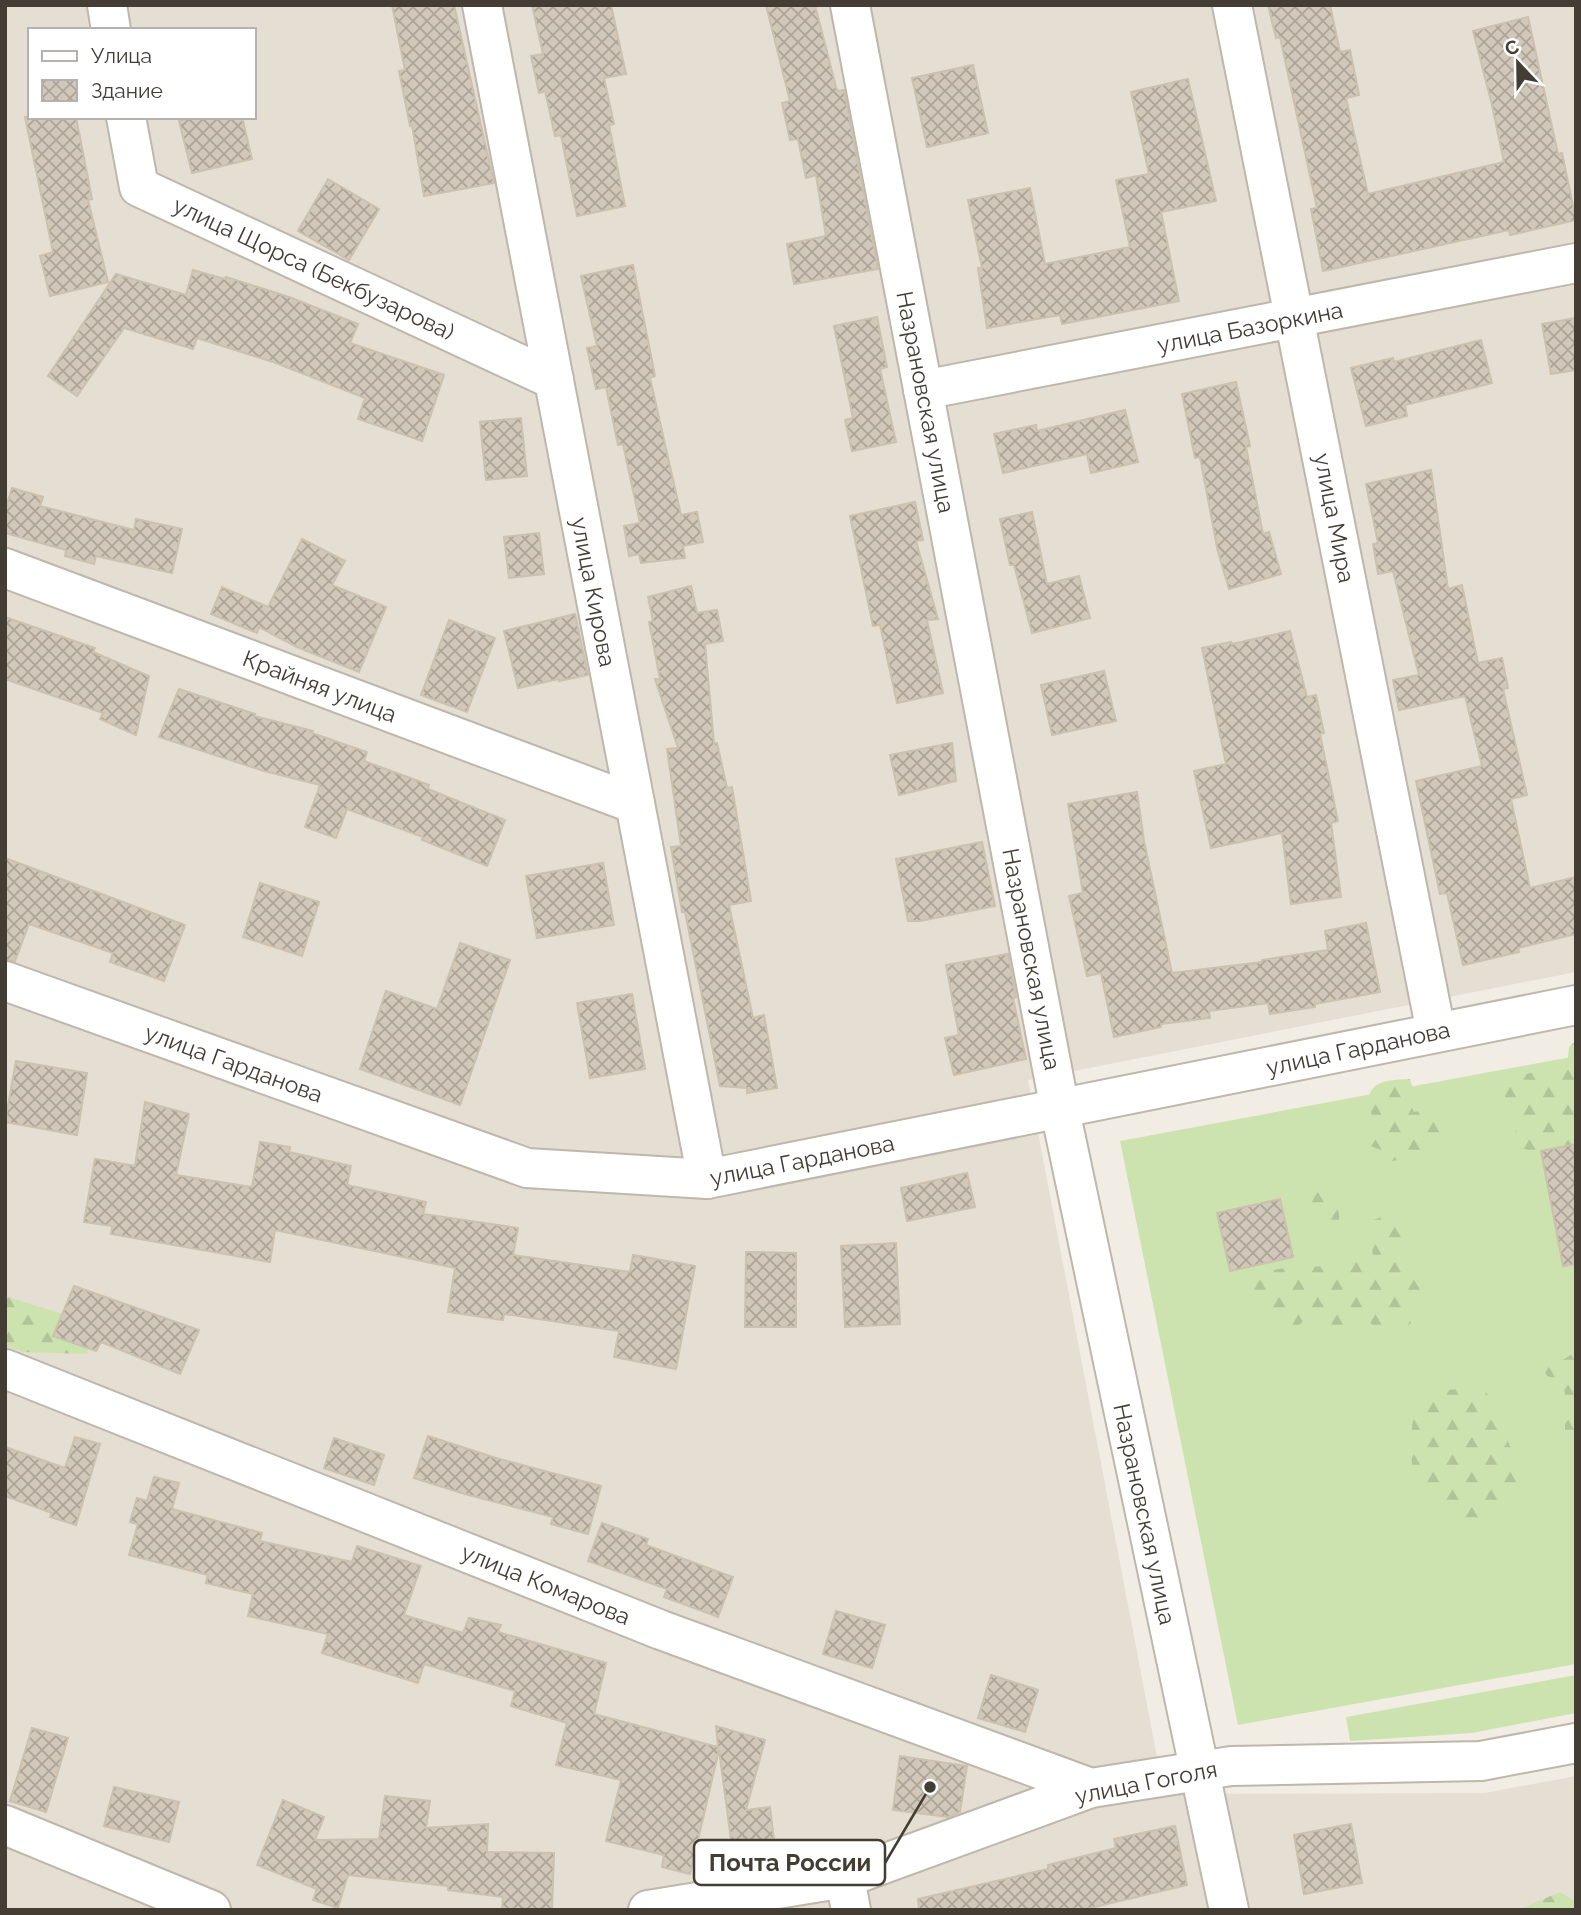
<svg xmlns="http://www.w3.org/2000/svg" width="1581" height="1915" font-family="Raleway,sans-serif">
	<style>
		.residential { fill: #e4ded3; fill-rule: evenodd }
		.grass { fill: #cde3af }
		.forest { fill: url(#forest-firs) }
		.building { fill: url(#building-cross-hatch); stroke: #ccc0ae; stroke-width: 2 }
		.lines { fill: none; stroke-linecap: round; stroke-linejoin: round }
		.minor-casing { stroke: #beb7aa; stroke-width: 42 }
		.minor { stroke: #fff; stroke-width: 38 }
		.labels { text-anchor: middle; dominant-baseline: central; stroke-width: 5; stroke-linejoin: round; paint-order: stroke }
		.street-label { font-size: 23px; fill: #433d34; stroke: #fff }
		.leader { fill: none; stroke: #433d34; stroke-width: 2.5 }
		.callout-dot { fill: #433d34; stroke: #fff; stroke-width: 2.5 }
		.callout { fill: #fff; stroke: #433d34; stroke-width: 2.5 }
		.callout-label { font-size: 24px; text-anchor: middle; font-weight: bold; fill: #433d34 }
	</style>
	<defs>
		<pattern id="forest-firs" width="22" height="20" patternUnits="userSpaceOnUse" patternTransform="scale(1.75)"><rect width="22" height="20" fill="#cde3af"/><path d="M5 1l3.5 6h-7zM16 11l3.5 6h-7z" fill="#b1c497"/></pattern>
		<pattern id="building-cross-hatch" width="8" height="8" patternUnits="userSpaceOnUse" patternTransform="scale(1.75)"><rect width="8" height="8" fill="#d2c8ba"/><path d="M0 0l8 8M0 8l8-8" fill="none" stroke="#aca498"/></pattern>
	</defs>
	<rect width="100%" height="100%" fill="#f1ede4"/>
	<!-- residential -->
	<path class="residential" d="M 5,5 L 1576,5 L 1576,972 L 1028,1080 L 1164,1794 L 1485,1793 L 1576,1776 L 1576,1910 L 5,1910 ZM 30,30 L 254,30 L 254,117 L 30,117 Z"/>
	<!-- grass -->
	<g class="grass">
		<path d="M 1576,1056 L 1576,1664 L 1238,1725 L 1120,1141 Z"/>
		<path d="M 1576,1675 L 1576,1713 L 1472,1733 L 1350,1741 L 1346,1717 Z"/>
	</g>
	<!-- forest -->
	<g class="forest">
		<path d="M 1576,1040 L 1576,1140 L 1572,1150 L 1547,1159 L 1537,1159 L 1526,1149 L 1514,1148 C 1514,1134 1518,1123 1515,1109 L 1509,1105 L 1501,1089 L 1517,1076 L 1567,1065 L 1569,1047 Z"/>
		<path d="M 1410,1079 L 1414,1092 L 1409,1101 L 1414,1112 L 1435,1108 L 1443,1119 L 1448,1137 C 1437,1140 1432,1145 1423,1151 C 1412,1157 1400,1159 1389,1162 L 1384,1151 L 1370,1146 L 1366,1134 L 1375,1127 C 1374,1119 1370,1112 1369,1105 C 1366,1079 1392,1080 1410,1079 Z"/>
		<path d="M 1313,1192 L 1322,1193 L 1339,1205 L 1339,1222 L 1328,1231 C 1313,1228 1306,1213 1307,1199 Z"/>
		<path d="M 1382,1217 L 1389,1224 L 1404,1229 L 1404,1240 L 1409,1252 L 1402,1259 C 1410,1280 1439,1299 1409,1318 L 1411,1323 L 1400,1333 L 1383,1331 L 1368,1322 L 1340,1327 L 1322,1326 L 1305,1320 L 1295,1328 L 1263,1307 L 1261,1298 L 1254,1291 L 1253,1279 C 1276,1264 1299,1268 1325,1266 L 1332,1273 L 1338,1272 L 1339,1265 L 1373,1256 L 1371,1242 L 1366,1231 L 1370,1221 Z"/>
		<path d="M 5,1296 L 85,1321 L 88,1354 L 23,1352 L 5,1346 Z"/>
		<path d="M 1542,1348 L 1553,1351 L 1559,1362 L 1576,1352 L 1576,1452 L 1565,1442 L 1565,1393 L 1561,1381 L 1547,1376 L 1540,1363 Z"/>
		<path d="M 1481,1386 L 1501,1411 L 1508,1441 L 1520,1474 L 1515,1497 L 1502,1511 L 1470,1529 C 1456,1519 1425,1496 1417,1481 C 1407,1459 1412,1427 1415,1404 L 1441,1391 Z"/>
		<path d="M 1560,1892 L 1576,1902 L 1576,1910 L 1518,1910 Z"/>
	</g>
	<!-- building -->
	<g class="building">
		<path d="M 392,5 L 454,5 L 494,183 L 424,196 L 412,125 L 410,126 L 399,71 L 405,70 Z"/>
		<path d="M 532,5 L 611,5 L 626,74 L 604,78 L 614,124 L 609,125 L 625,206 L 577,216 L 561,135 L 555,136 L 545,91 L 539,93 L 531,56 L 543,54 Z"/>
		<path d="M 766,5 L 815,5 L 837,91 L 844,90 L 878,269 L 794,284 L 787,244 L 826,236 L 816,175 L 806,178 L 798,139 L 790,140 L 782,103 L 790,101 Z"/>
		<path d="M 1268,5 L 1330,5 L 1340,52 L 1350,50 L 1359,95 L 1346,98 L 1368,194 L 1504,162 L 1491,101 L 1473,31 L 1528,17 L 1558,154 L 1562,153 L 1576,220 L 1510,235 L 1509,230 L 1323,271 L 1311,209 L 1317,208 L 1280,37 L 1276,38 Z"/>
		<path d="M 973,65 L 988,133 L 927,147 L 912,78 Z"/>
		<path d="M 1188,79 L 1216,201 L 1161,212 L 1179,301 L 1062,324 L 1060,315 L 987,328 L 978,268 L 982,268 L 968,200 L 1030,188 L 1045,264 L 1130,247 L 1116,180 L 1149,174 L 1131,92 Z"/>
		<path d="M 25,117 L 76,117 L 92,199 L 88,200 L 108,282 L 50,296 L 40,256 L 53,252 Z"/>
		<path d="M 194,117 L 242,117 L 252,159 L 192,173 L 179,121 Z"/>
		<path d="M 328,179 L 379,209 L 349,260 L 298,231 Z"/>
		<path d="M 633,265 L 655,376 L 650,378 L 681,515 L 697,512 L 703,542 L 683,546 L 685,558 L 641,563 L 639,554 L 629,556 L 624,526 L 640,523 L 623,444 L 618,445 L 606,387 L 596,389 L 587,348 L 597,346 L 581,276 Z"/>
		<path d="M 193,270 L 225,279 L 226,277 L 289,297 L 358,324 L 350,343 L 444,375 L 422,441 L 358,419 L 365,398 L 276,363 L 197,338 L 193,349 L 124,328 L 77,396 L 48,376 L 116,274 L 186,295 Z"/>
		<path d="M 877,317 L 887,367 L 880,369 L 896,442 L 852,451 L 845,420 L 853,418 L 834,326 Z"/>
		<path d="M 1576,318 L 1576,370 L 1551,374 L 1542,324 Z"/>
		<path d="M 1481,340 L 1492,383 L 1405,405 L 1407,416 L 1366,426 L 1351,368 L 1393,358 L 1394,362 Z"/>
		<path d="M 1236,382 L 1250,446 L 1246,447 L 1263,534 L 1269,532 L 1281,574 L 1229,589 L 1218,552 L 1200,457 L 1195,458 L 1182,394 Z"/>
		<path d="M 1125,410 L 1138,462 L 1091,473 L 1087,454 L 1003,473 L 994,434 L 1036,425 L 1037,431 Z"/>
		<path d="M 521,418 L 527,476 L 486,480 L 480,422 Z"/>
		<path d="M 1431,470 L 1448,589 L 1462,585 L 1478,663 L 1502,658 L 1508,688 L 1503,689 L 1527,795 L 1511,799 L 1530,888 L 1576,877 L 1576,934 L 1518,948 L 1519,952 L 1463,965 L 1447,893 L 1440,894 L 1416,781 L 1482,766 L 1465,696 L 1399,710 L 1393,680 L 1419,675 L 1393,571 L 1378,574 L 1373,544 L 1378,543 L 1366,484 Z"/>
		<path d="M 12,488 L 43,497 L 40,506 L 134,530 L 136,519 L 182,529 L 172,573 L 96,556 L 94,564 L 65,556 L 66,550 L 5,533 L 5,511 Z"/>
		<path d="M 915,502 L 923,540 L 916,541 L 938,619 L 927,620 L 943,693 L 897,703 L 880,625 L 873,626 L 850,516 Z"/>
		<path d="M 1032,512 L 1047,584 L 1079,576 L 1090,618 L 1032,633 L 1014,565 L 1010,565 L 1000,519 Z"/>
		<path d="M 539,533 L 544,574 L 509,578 L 504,537 Z"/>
		<path d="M 302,539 L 345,561 L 332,585 L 386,607 L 359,672 L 297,647 L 259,627 L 257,633 L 211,614 L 222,587 L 268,607 Z"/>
		<path d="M 691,586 L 697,613 L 717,610 L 723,641 L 705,644 L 714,743 L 717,743 L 727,788 L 732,787 L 751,901 L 729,905 L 753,1018 L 764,1015 L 777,1088 L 747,1093 L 747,1088 L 720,1086 L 685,912 L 682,912 L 671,847 L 681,846 L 667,749 L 678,748 L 655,679 L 660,679 L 649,622 L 653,621 L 648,597 Z"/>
		<path d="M 575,614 L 588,675 L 559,681 L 559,679 L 518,688 L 504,631 Z"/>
		<path d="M 5,617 L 95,648 L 93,652 L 149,676 L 136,735 L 100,719 L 103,713 L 5,679 Z"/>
		<path d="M 449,620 L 495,638 L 467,712 L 421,695 Z"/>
		<path d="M 1290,631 L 1307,697 L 1316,695 L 1324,733 L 1320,734 L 1338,821 L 1331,823 L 1341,897 L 1291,904 L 1282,833 L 1211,848 L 1194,771 L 1226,764 L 1202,648 L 1231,642 L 1232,644 Z"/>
		<path d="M 1104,671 L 1116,721 L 1052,735 L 1041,685 Z"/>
		<path d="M 179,689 L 255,714 L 254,716 L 313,731 L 312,733 L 367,752 L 364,761 L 429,785 L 428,789 L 505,820 L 487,866 L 422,840 L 423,837 L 347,809 L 336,838 L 305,827 L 320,785 L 264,771 L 159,737 Z"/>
		<path d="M 952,743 L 956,781 L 899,795 L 890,755 Z"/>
		<path d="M 1137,792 L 1144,841 L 1172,973 L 1262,962 L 1262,960 L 1328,950 L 1325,931 L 1366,923 L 1380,992 L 1315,1004 L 1315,1007 L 1270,1014 L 1268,1003 L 1209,1011 L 1210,1018 L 1161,1024 L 1161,1027 L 1114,1037 L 1101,973 L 1087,976 L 1069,896 L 1083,893 L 1068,804 Z"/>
		<path d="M 982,842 L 995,906 L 920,921 L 908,921 L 896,859 Z"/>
		<path d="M 5,858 L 185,925 L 164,981 L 110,962 L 113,953 L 29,924 L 15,961 L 5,960 Z"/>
		<path d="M 603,863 L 614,925 L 537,938 L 526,876 Z"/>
		<path d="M 260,883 L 319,902 L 302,956 L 243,937 Z"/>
		<path d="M 460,943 L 510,960 L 460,1105 L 360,1069 L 386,991 L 437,1009 Z"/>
		<path d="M 1008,954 L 1016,997 L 1013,998 L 1026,1059 L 954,1075 L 945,1038 L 959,1035 L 946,965 Z"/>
		<path d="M 632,994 L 645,1069 L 590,1078 L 577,1003 Z"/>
		<path d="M 16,1061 L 87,1073 L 77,1135 L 5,1122 Z"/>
		<path d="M 145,1102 L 189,1114 L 176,1175 L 252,1187 L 260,1142 L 290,1147 L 289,1152 L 351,1166 L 347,1185 L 426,1202 L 423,1214 L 518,1228 L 513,1255 L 630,1272 L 633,1255 L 695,1266 L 676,1369 L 614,1357 L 619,1331 L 504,1314 L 503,1320 L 448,1312 L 455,1268 L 275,1230 L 270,1262 L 111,1234 L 112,1226 L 84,1222 L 95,1159 L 135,1166 Z"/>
		<path d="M 1576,1144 L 1576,1264 L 1563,1266 L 1541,1151 Z"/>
		<path d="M 967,1173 L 975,1207 L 907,1221 L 901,1188 Z"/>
		<path d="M 1280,1199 L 1293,1257 L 1230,1271 L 1217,1213 Z"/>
		<path d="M 896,1243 L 900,1324 L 845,1327 L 841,1246 Z"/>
		<path d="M 746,1252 L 796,1253 L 796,1327 L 745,1327 Z"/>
		<path d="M 74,1286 L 199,1330 L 180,1374 L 101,1342 L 96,1351 L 53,1336 Z"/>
		<path d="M 428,1436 L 496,1458 L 601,1486 L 588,1534 L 551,1524 L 553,1517 L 465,1494 L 414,1478 Z"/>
		<path d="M 75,1437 L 100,1444 L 76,1525 L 50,1517 L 52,1513 L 5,1496 L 5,1447 L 65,1468 Z"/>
		<path d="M 334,1438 L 384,1455 L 374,1485 L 324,1468 Z"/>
		<path d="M 154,1477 L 179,1483 L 172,1509 L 262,1533 L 260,1541 L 352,1562 L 357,1546 L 421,1566 L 404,1615 L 463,1633 L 469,1618 L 501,1625 L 498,1632 L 606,1663 L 594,1714 L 718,1747 L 716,1726 L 765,1740 L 746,1810 L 770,1807 L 776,1856 L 734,1862 L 719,1750 L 690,1874 L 662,1867 L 664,1855 L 606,1841 L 621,1780 L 556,1765 L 567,1723 L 511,1706 L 515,1691 L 424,1664 L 418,1683 L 322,1653 L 328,1634 L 248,1616 L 253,1594 L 206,1583 L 208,1575 L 129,1555 L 138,1524 L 130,1522 L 137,1498 L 147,1501 Z"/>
		<path d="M 602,1523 L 648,1539 L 646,1545 L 733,1577 L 718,1617 L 664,1597 L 667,1589 L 588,1561 Z"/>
		<path d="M 836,1611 L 885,1625 L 872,1668 L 823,1654 Z"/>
		<path d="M 991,1675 L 1038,1690 L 1025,1732 L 978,1718 Z"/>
		<path d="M 32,1728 L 68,1738 L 46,1812 L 10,1801 Z"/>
		<path d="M 900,1756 L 967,1766 L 960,1812 L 948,1817 L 893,1810 Z"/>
		<path d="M 114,1787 L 179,1802 L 169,1842 L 104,1826 Z"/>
		<path d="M 385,1796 L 430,1801 L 426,1828 L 488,1824 L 487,1852 L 554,1853 L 552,1910 L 502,1910 L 503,1897 L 448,1890 L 448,1886 L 348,1875 L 338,1908 L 313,1900 L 317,1889 L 257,1865 L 283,1800 L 324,1817 L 315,1840 L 379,1839 Z"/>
		<path d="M 1351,1824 L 1362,1883 L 1304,1894 L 1294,1835 Z"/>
		<path d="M 1175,1826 L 1187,1885 L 1082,1910 L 919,1910 L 918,1899 L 1048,1869 L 1048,1865 L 1116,1848 L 1114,1839 Z"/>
	</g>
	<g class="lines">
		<defs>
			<g id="minor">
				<path d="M 107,5 L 111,30"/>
				<path d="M 482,5 L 707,1179"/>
				<path d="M 850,5 L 1060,1110 L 1229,1910"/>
				<path d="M 1232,5 L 1436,1032"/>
				<path d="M 126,117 L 139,187 L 554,380"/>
				<path d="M 923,390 L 1576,263"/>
				<path d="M 5,568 L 635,804"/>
				<path d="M 5,981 L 527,1168 L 707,1179 L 1576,1005"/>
				<path d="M 5,1369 L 661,1630 L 1091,1788"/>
				<path d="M 5,1825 L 211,1910"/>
				<path d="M 845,1878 L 851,1910"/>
				<path d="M 648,1910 L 845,1878 L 1091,1788 L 1231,1766 L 1481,1761 L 1576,1743"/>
			</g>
		</defs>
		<!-- minor casing -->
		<use href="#minor" class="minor-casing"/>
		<!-- minor -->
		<use href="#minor" class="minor"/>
	</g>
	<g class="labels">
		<!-- street labels -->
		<g class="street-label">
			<text transform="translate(314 268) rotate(25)">улица Щорса (Бекбузарова)</text>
			<text transform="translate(1250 327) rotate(-11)">улица Базоркина</text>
			<text transform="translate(926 402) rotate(79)">Назрановская улица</text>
			<text transform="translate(1335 518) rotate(79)">улица Мира</text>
			<text transform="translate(594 592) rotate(79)">улица Кирова</text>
			<text transform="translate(320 686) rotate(21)">Крайняя улица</text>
			<text transform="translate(1032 959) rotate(79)">Назрановская улица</text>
			<text transform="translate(1358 1048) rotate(-12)">улица Гарданова</text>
			<text transform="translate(234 1063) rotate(20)">улица Гарданова</text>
			<text transform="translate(802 1160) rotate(-11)">улица Гарданова</text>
			<text transform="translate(1145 1514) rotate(78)">Назрановская улица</text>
			<text transform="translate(546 1584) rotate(22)">улица Комарова</text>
			<text transform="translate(1146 1782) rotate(-11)">улица Гоголя</text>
		</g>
	</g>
	<!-- callouts -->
	<path class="leader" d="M930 1787L885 1863"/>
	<circle class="callout-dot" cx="930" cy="1787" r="7"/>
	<rect class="callout" x="694" y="1840" width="191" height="45" rx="7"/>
	<g class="callout-label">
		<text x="790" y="1871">Почта России</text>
	</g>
	<!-- border -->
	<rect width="1581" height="1915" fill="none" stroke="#433d34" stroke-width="14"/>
	<!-- legend -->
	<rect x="28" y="28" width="228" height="91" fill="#ffffff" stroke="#b4b1ae" stroke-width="2"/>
	<rect x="42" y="51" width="35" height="10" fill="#ffffff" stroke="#b4b1ae" stroke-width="2"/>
	<text x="91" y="63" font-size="21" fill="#433d34">Улица</text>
	<rect x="42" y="80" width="35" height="21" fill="url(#building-cross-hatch)" stroke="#b4b1ae" stroke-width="2"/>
	<text x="91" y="98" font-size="21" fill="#433d34">Здание</text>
	<!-- north arrow -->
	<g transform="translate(1518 63) rotate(338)" stroke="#ffffff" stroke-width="5" paint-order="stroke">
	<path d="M0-5L12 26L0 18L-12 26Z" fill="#433d34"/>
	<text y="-10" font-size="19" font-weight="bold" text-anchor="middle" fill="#433d34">С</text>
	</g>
</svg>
